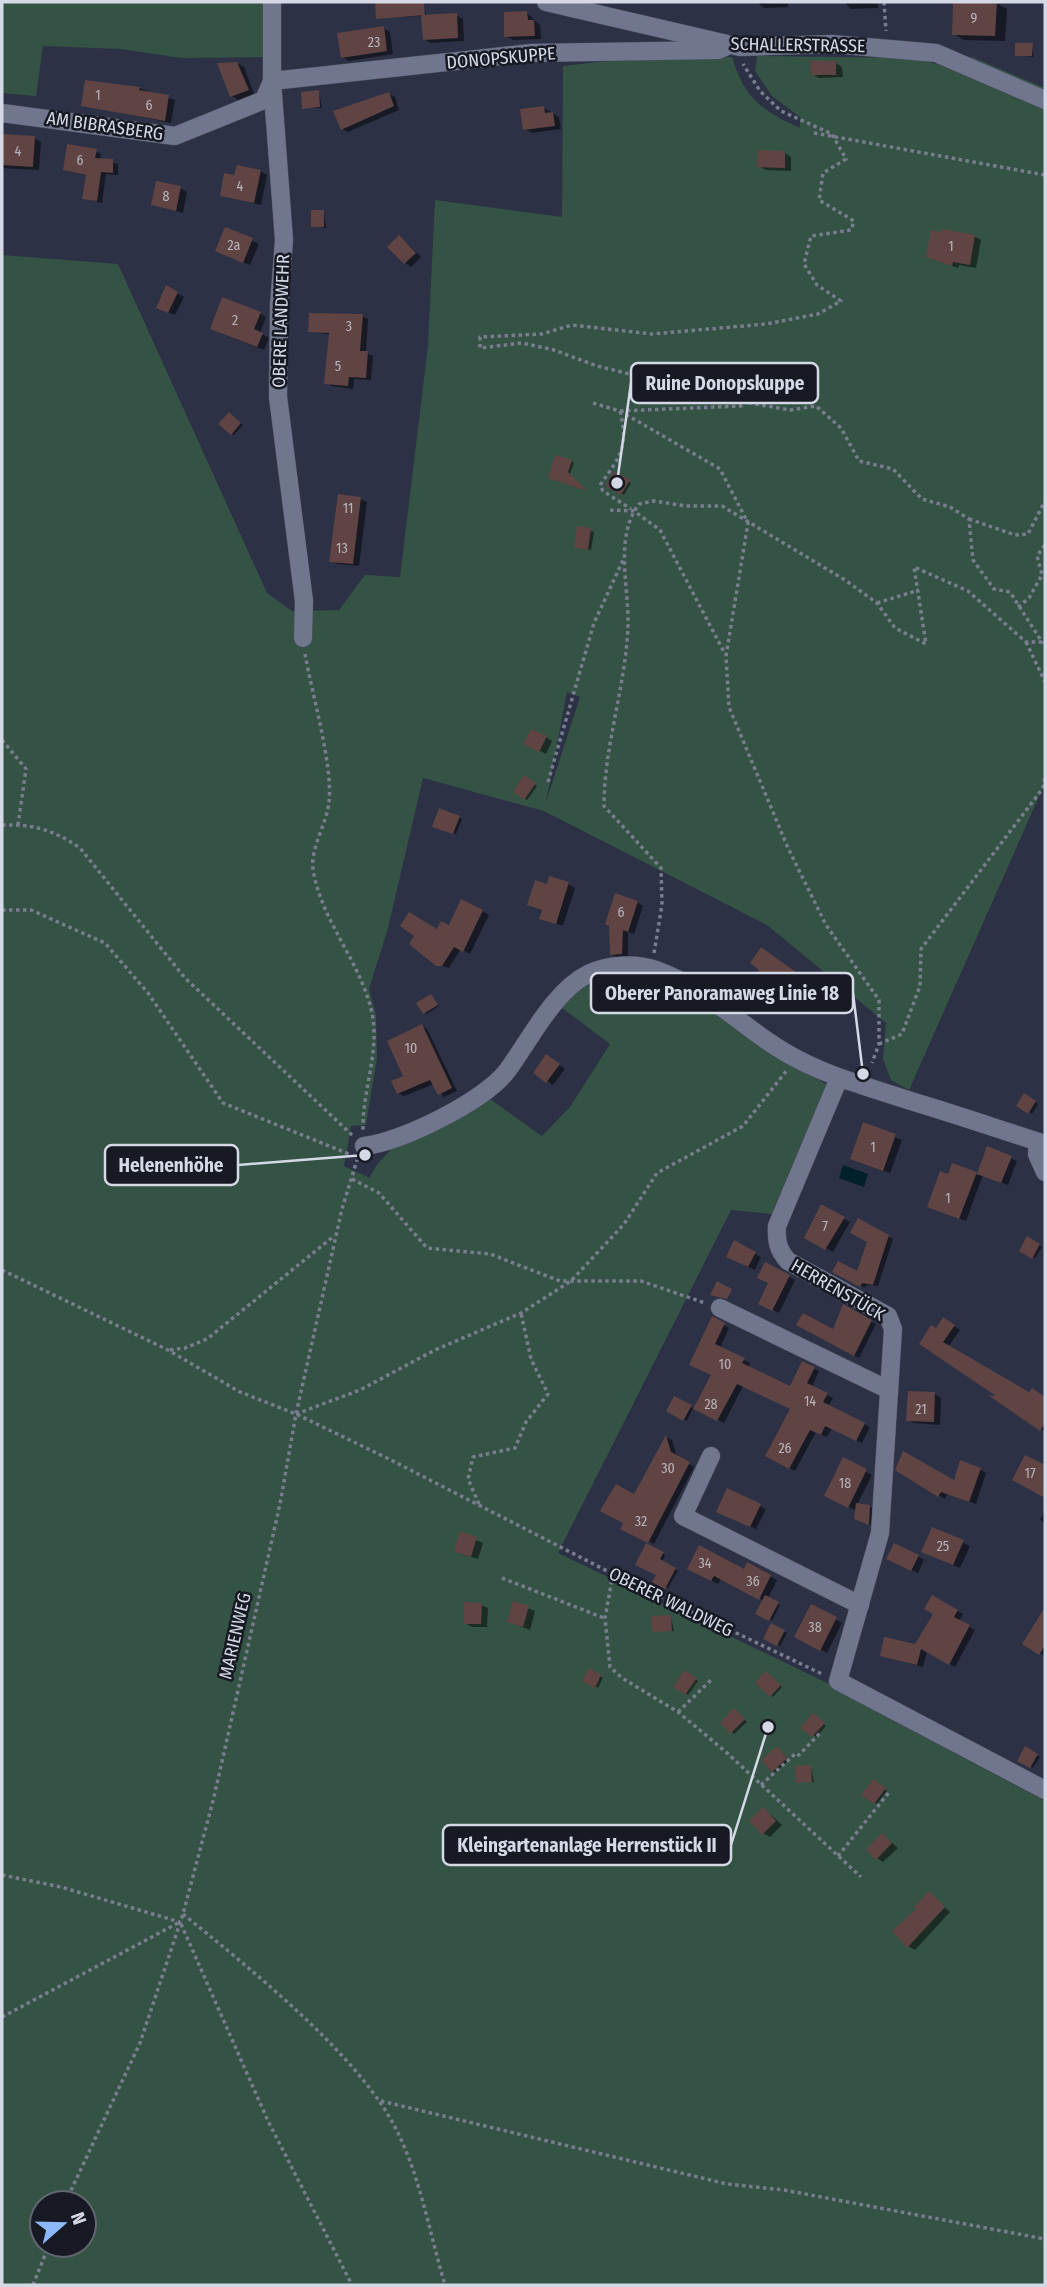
<svg xmlns="http://www.w3.org/2000/svg" width="1047" height="2287" font-family="'Fira Sans Condensed',sans-serif">
	<style>
		.green { fill: #345345; fill-rule: evenodd }
		.water { fill: #002129 }
		.shadow { fill: #0007 }
		.building { fill: #5f4443 }
		.lines { fill: none; stroke-linecap: round; stroke-linejoin: round }
		.minor-casing { stroke: #4b4e5f; stroke-width: 19 }
		.path { stroke: #797d8e; stroke-width: 3.5; stroke-dasharray: 3.5 3.5; stroke-linecap: butt }
		.minor { stroke: #70768d; stroke-width: 18 }
		.labels { text-anchor: middle; dominant-baseline: central; stroke-width: 5; stroke-linejoin: round; paint-order: stroke }
		.number-label { font-size: 14px; fill: #b8b4bd }
		.street-label { font-size: 18px; fill: #d5d9e6; stroke: #171923 }
		.leader { fill: none; stroke: #d5d9e6; stroke-width: 2.5 }
		.callout-dot { fill: #d5d9e6; stroke: #171923; stroke-width: 2.5 }
		.callout { fill: #171923; stroke: #d5d9e6; stroke-width: 2.5 }
		.callout-label { font-size: 19px; text-anchor: middle; font-weight: bold; fill: #d5d9e6 }
	</style>
	<rect width="100%" height="100%" fill="#2c3145"/>
	<!-- green -->
	<g class="green">
		<path d="M 2,2 L 266,2 L 267,57 L 181,58 L 121,49 L 43,46 L 36,96 L 2,93 Z"/>
		<path d="M 757,56 L 914,58 L 955,69 L 972,57 L 1045,88 L 1045,783 L 909,1090 L 891,1080 L 883,1059 L 886,1023 L 767,925 L 544,811 L 423,778 L 388,928 L 369,989 L 376,1015 L 377,1058 L 366,1125 L 351,1126 L 344,1166 L 370,1178 C 386,1138 450,1116 487,1097 L 542,1136 L 570,1107 L 610,1044 L 561,1007 L 587,984 L 600,978 L 633,973 L 658,977 L 698,998 L 830,1087 L 772,1214 L 731,1210 L 558,1553 L 856,1697 L 890,1719 L 1045,1801 L 1045,2285 L 2,2285 L 2,255 L 118,264 L 267,593 L 292,611 L 339,610 L 365,575 L 400,577 L 428,346 L 435,200 L 562,217 L 563,66 L 617,60 L 732,57 C 745,99 761,110 800,128 L 800,117 L 772,96 L 755,71 ZM 567,692 L 580,697 L 546,802 ZM 42,2203 L 84,2203 L 84,2245 L 42,2245 Z"/>
	</g>
	<!-- water -->
	<path class="water" d="M 843,1165 L 868,1174 L 864,1187 L 839,1178 Z"/>
	<!-- shadow -->
	<g class="shadow">
		<path d="M 423,2 L 427,17 L 456,15 L 463,19 L 464,41 L 431,43 L 424,39 L 423,16 L 377,18 Z"/>
		<path d="M 757,2 L 788,2 L 788,7 L 764,8 Z"/>
		<path d="M 844,2 L 878,2 L 878,8 L 851,9 Z"/>
		<path d="M 955,2 L 996,3 L 1007,9 L 1005,41 L 964,40 L 954,34 Z"/>
		<path d="M 527,13 L 540,25 L 541,39 L 513,40 L 506,36 Z"/>
		<path d="M 383,28 L 390,32 L 393,54 L 349,61 L 343,57 Z"/>
		<path d="M 1032,45 L 1034,57 L 1017,55 Z"/>
		<path d="M 237,63 L 244,67 L 254,94 L 238,100 L 232,96 Z"/>
		<path d="M 836,63 L 842,67 L 843,77 L 819,78 L 812,74 Z"/>
		<path d="M 139,88 L 175,100 L 171,123 L 83,105 Z"/>
		<path d="M 319,92 L 322,108 L 304,108 Z"/>
		<path d="M 389,94 L 395,97 L 399,110 L 348,132 L 342,129 Z"/>
		<path d="M 544,108 L 559,117 L 561,129 L 532,133 L 525,129 Z"/>
		<path d="M 2,137 L 34,138 L 41,142 L 39,170 L 2,168 Z"/>
		<path d="M 96,151 L 101,154 L 100,160 L 118,164 L 118,175 L 106,174 L 102,203 L 84,198 L 88,176 L 64,170 Z"/>
		<path d="M 785,153 L 791,157 L 791,171 L 766,170 L 759,166 Z"/>
		<path d="M 260,171 L 267,175 L 261,205 L 222,195 L 236,177 Z"/>
		<path d="M 180,188 L 187,192 L 183,213 L 153,205 Z"/>
		<path d="M 324,212 L 326,228 L 312,226 Z"/>
		<path d="M 226,229 L 259,244 L 250,265 L 223,254 Z"/>
		<path d="M 942,234 L 974,236 L 981,240 L 976,268 L 959,265 L 958,268 L 928,257 Z"/>
		<path d="M 400,237 L 421,257 L 411,267 L 405,263 Z"/>
		<path d="M 167,288 L 184,297 L 175,315 L 165,311 Z"/>
		<path d="M 260,313 L 266,317 L 260,333 L 269,338 L 264,350 L 218,332 Z"/>
		<path d="M 362,316 L 368,319 L 366,353 L 373,356 L 371,380 L 354,379 L 353,389 L 332,386 L 326,383 L 331,335 L 310,331 Z"/>
		<path d="M 232,415 L 243,425 L 234,435 L 232,434 Z"/>
		<path d="M 571,461 L 574,463 L 570,474 L 553,479 Z"/>
		<path d="M 615,473 L 631,483 L 624,495 L 607,485 Z"/>
		<path d="M 360,499 L 367,502 L 359,566 L 338,564 L 331,561 Z"/>
		<path d="M 579,528 L 594,532 L 591,550 L 579,549 Z"/>
		<path d="M 546,737 L 552,741 L 546,754 L 532,747 Z"/>
		<path d="M 525,777 L 537,786 L 527,800 L 515,791 Z"/>
		<path d="M 459,817 L 462,819 L 456,834 L 437,828 Z"/>
		<path d="M 568,884 L 575,888 L 563,926 L 541,918 L 544,911 L 529,905 L 548,886 Z"/>
		<path d="M 637,902 L 643,906 L 634,934 L 628,932 L 628,957 L 618,958 L 612,954 L 611,926 Z"/>
		<path d="M 482,911 L 489,915 L 470,954 L 461,949 L 449,968 L 437,964 L 417,935 L 438,932 Z"/>
		<path d="M 767,953 L 806,980 L 796,993 L 780,982 L 763,992 L 757,989 Z"/>
		<path d="M 431,996 L 439,1006 L 427,1014 L 424,1012 Z"/>
		<path d="M 422,1026 L 427,1029 L 457,1091 L 444,1097 L 434,1084 L 404,1096 L 398,1093 Z"/>
		<path d="M 553,1060 L 565,1069 L 553,1085 L 547,1081 Z"/>
		<path d="M 1025,1095 L 1038,1104 L 1032,1114 L 1018,1106 Z"/>
		<path d="M 864,1125 L 902,1140 L 890,1173 L 858,1162 Z"/>
		<path d="M 988,1149 L 1017,1161 L 1008,1185 L 983,1175 L 966,1221 L 936,1210 L 949,1176 L 978,1175 Z"/>
		<path d="M 822,1206 L 850,1222 L 833,1252 L 807,1237 Z"/>
		<path d="M 859,1220 L 893,1239 L 878,1286 L 867,1285 L 865,1288 L 835,1272 L 858,1274 L 869,1241 Z"/>
		<path d="M 1028,1239 L 1042,1247 L 1035,1258 L 1021,1250 Z"/>
		<path d="M 735,1243 L 761,1257 L 755,1270 L 735,1260 Z"/>
		<path d="M 766,1265 L 795,1280 L 779,1313 L 760,1303 L 770,1283 Z"/>
		<path d="M 844,1307 L 876,1324 L 859,1358 L 799,1324 L 833,1331 Z"/>
		<path d="M 713,1318 L 729,1328 L 720,1348 L 750,1363 L 748,1367 L 791,1389 L 803,1363 L 819,1371 L 812,1387 L 833,1398 L 828,1407 L 870,1427 L 862,1443 L 832,1428 L 827,1437 L 816,1432 L 795,1471 L 767,1456 L 792,1409 L 743,1386 L 724,1423 L 696,1408 L 713,1375 Z"/>
		<path d="M 950,1323 L 960,1330 L 948,1347 L 1030,1394 L 1032,1391 L 1045,1399 L 1045,1432 L 1002,1398 L 921,1343 Z"/>
		<path d="M 935,1394 L 941,1398 L 940,1425 L 914,1423 L 908,1420 Z"/>
		<path d="M 675,1398 L 693,1408 L 687,1421 L 668,1411 Z"/>
		<path d="M 667,1437 L 672,1440 L 677,1457 L 694,1467 L 654,1544 L 623,1528 L 635,1496 Z"/>
		<path d="M 903,1453 L 955,1483 L 980,1469 L 986,1473 L 976,1504 L 947,1494 L 945,1499 L 923,1487 L 897,1469 Z"/>
		<path d="M 843,1460 L 872,1475 L 857,1505 L 873,1508 L 871,1525 L 856,1518 L 857,1511 L 832,1499 Z"/>
		<path d="M 727,1491 L 766,1509 L 756,1529 L 723,1514 Z"/>
		<path d="M 1045,1511 L 1045,1523 L 1040,1520 Z"/>
		<path d="M 933,1529 L 970,1546 L 960,1568 L 930,1555 Z"/>
		<path d="M 461,1534 L 483,1543 L 478,1559 L 462,1554 Z"/>
		<path d="M 647,1545 L 665,1555 L 662,1562 L 678,1571 L 668,1588 L 654,1581 L 658,1575 Z"/>
		<path d="M 918,1556 L 924,1560 L 918,1573 L 895,1562 Z"/>
		<path d="M 748,1565 L 777,1580 L 768,1598 L 780,1605 L 772,1621 L 758,1613 L 764,1601 L 721,1578 L 718,1584 L 689,1568 L 744,1571 Z"/>
		<path d="M 933,1597 L 963,1614 L 959,1621 L 975,1630 L 955,1667 L 927,1651 L 923,1667 L 881,1655 L 916,1646 L 935,1614 Z"/>
		<path d="M 514,1603 L 535,1611 L 530,1630 L 509,1622 Z"/>
		<path d="M 481,1605 L 488,1608 L 487,1627 L 472,1627 L 465,1623 Z"/>
		<path d="M 811,1606 L 842,1623 L 827,1653 L 796,1636 Z"/>
		<path d="M 671,1617 L 674,1631 L 653,1631 Z"/>
		<path d="M 1040,1619 L 1045,1622 L 1045,1656 L 1025,1644 Z"/>
		<path d="M 772,1626 L 787,1633 L 780,1646 L 766,1638 Z"/>
		<path d="M 590,1671 L 603,1678 L 598,1688 L 585,1681 Z"/>
		<path d="M 684,1672 L 698,1681 L 688,1695 L 675,1686 Z"/>
		<path d="M 769,1675 L 782,1687 L 773,1697 L 771,1695 Z"/>
		<path d="M 737,1712 L 747,1722 L 734,1734 L 722,1723 Z"/>
		<path d="M 816,1717 L 826,1726 L 816,1737 L 803,1727 Z"/>
		<path d="M 1026,1749 L 1040,1757 L 1033,1768 L 1020,1760 Z"/>
		<path d="M 780,1750 L 789,1760 L 776,1772 L 773,1771 Z"/>
		<path d="M 811,1767 L 814,1782 L 797,1782 Z"/>
		<path d="M 873,1781 L 887,1791 L 877,1804 L 864,1794 Z"/>
		<path d="M 764,1809 L 782,1825 L 770,1837 L 763,1833 Z"/>
		<path d="M 883,1835 L 898,1848 L 883,1862 L 877,1858 Z"/>
		<path d="M 929,1894 L 950,1912 L 915,1950 L 908,1946 L 919,1910 Z"/>
	</g>
	<!-- building -->
	<g class="building">
		<path d="M 375,2 L 424,2 L 425,15 L 376,19 Z"/>
		<path d="M 953,2 L 997,2 L 995,36 L 952,35 Z"/>
		<path d="M 527,11 L 528,20 L 534,20 L 535,36 L 504,37 L 504,12 Z"/>
		<path d="M 457,13 L 458,38 L 423,40 L 421,15 Z"/>
		<path d="M 384,26 L 387,51 L 341,58 L 337,33 Z"/>
		<path d="M 1015,43 L 1033,43 L 1032,56 L 1015,56 Z"/>
		<path d="M 810,61 L 836,61 L 836,75 L 811,75 Z"/>
		<path d="M 237,62 L 249,90 L 230,97 L 217,63 Z"/>
		<path d="M 85,80 L 140,87 L 139,90 L 169,95 L 165,121 L 81,106 Z"/>
		<path d="M 319,90 L 320,107 L 302,109 L 301,92 Z"/>
		<path d="M 389,92 L 394,106 L 341,130 L 333,111 Z"/>
		<path d="M 544,106 L 545,113 L 553,112 L 555,126 L 523,130 L 520,109 Z"/>
		<path d="M 2,134 L 35,136 L 33,167 L 2,165 Z"/>
		<path d="M 67,144 L 97,149 L 95,158 L 113,159 L 113,173 L 101,172 L 97,201 L 82,199 L 86,175 L 63,170 Z"/>
		<path d="M 758,150 L 785,151 L 785,168 L 757,167 Z"/>
		<path d="M 237,165 L 261,170 L 254,203 L 220,196 L 224,173 L 234,175 Z"/>
		<path d="M 156,181 L 181,186 L 176,211 L 151,205 Z"/>
		<rect x="311" y="210" width="13" height="17"/>
		<path d="M 225,227 L 253,238 L 243,263 L 215,251 Z"/>
		<path d="M 942,229 L 975,235 L 970,265 L 953,262 L 952,266 L 926,257 L 931,230 L 941,232 Z"/>
		<path d="M 399,235 L 416,253 L 404,264 L 387,247 Z"/>
		<path d="M 166,285 L 178,292 L 168,313 L 156,308 Z"/>
		<path d="M 222,297 L 261,312 L 254,329 L 263,333 L 257,347 L 210,329 Z"/>
		<path d="M 309,313 L 363,314 L 360,351 L 368,351 L 366,378 L 349,377 L 348,386 L 324,384 L 329,333 L 308,332 Z"/>
		<path d="M 229,412 L 241,423 L 231,435 L 218,424 Z"/>
		<path d="M 555,455 L 572,460 L 568,472 L 587,491 L 548,478 Z"/>
		<path d="M 614,471 L 630,480 L 621,495 L 605,486 Z"/>
		<path d="M 338,494 L 361,497 L 353,564 L 329,562 Z"/>
		<path d="M 577,526 L 591,528 L 588,550 L 574,548 Z"/>
		<path d="M 531,729 L 547,736 L 539,752 L 523,744 Z"/>
		<path d="M 524,775 L 536,783 L 524,800 L 513,792 Z"/>
		<path d="M 439,808 L 460,816 L 453,834 L 432,827 Z"/>
		<path d="M 549,876 L 569,882 L 556,924 L 539,919 L 542,910 L 527,905 L 535,880 L 547,884 Z"/>
		<path d="M 615,893 L 638,901 L 628,932 L 623,930 L 622,954 L 610,955 L 609,926 L 605,924 Z"/>
		<path d="M 461,899 L 483,910 L 463,952 L 454,947 L 442,966 L 436,966 L 409,944 L 414,936 L 400,926 L 409,912 L 437,929 L 441,921 L 449,925 Z"/>
		<path d="M 761,947 L 800,975 L 789,991 L 773,979 L 755,990 L 759,970 L 750,963 Z"/>
		<path d="M 431,994 L 438,1005 L 423,1014 L 416,1003 Z"/>
		<path d="M 422,1024 L 452,1088 L 438,1095 L 430,1080 L 397,1094 L 391,1081 L 403,1076 L 387,1041 Z"/>
		<path d="M 546,1054 L 560,1064 L 546,1083 L 533,1073 Z"/>
		<path d="M 1024,1093 L 1036,1101 L 1028,1114 L 1016,1106 Z"/>
		<path d="M 863,1122 L 896,1134 L 883,1171 L 850,1159 Z"/>
		<path d="M 987,1146 L 1012,1156 L 1001,1183 L 977,1174 Z"/>
		<path d="M 952,1163 L 977,1172 L 959,1219 L 927,1207 L 940,1171 L 948,1174 Z"/>
		<path d="M 821,1204 L 845,1217 L 825,1250 L 804,1238 Z"/>
		<path d="M 858,1218 L 889,1235 L 873,1285 L 862,1283 L 860,1287 L 832,1272 L 838,1261 L 857,1271 L 867,1242 L 850,1233 Z"/>
		<path d="M 1027,1236 L 1040,1244 L 1032,1259 L 1019,1251 Z"/>
		<path d="M 734,1240 L 756,1252 L 748,1267 L 726,1257 Z"/>
		<path d="M 765,1262 L 790,1275 L 772,1311 L 758,1304 L 768,1283 L 757,1278 Z"/>
		<path d="M 717,1281 L 732,1289 L 727,1299 L 710,1295 Z"/>
		<path d="M 843,1304 L 872,1320 L 854,1356 L 796,1325 L 803,1313 L 833,1329 Z"/>
		<path d="M 712,1316 L 725,1323 L 715,1344 L 745,1358 L 742,1363 L 790,1386 L 802,1361 L 815,1367 L 807,1383 L 828,1393 L 823,1402 L 865,1423 L 856,1441 L 825,1426 L 821,1435 L 810,1430 L 789,1469 L 765,1456 L 790,1409 L 737,1384 L 717,1421 L 693,1409 L 711,1375 L 689,1365 Z"/>
		<path d="M 943,1317 L 955,1325 L 943,1342 L 1029,1392 L 1032,1388 L 1045,1397 L 1045,1423 L 1040,1431 L 988,1395 L 996,1396 L 919,1344 L 931,1325 L 936,1328 Z"/>
		<path d="M 908,1391 L 935,1392 L 934,1422 L 906,1421 Z"/>
		<path d="M 674,1396 L 692,1405 L 683,1421 L 666,1411 Z"/>
		<path d="M 666,1435 L 671,1452 L 690,1462 L 648,1543 L 620,1529 L 623,1523 L 600,1511 L 616,1484 L 634,1494 Z"/>
		<path d="M 903,1451 L 954,1480 L 960,1460 L 981,1468 L 969,1502 L 941,1492 L 938,1497 L 895,1470 Z"/>
		<path d="M 1025,1455 L 1045,1465 L 1045,1498 L 1012,1480 Z"/>
		<path d="M 843,1457 L 867,1469 L 848,1508 L 824,1496 Z"/>
		<path d="M 727,1488 L 761,1504 L 750,1527 L 716,1512 Z"/>
		<path d="M 856,1503 L 870,1505 L 869,1525 L 854,1519 Z"/>
		<path d="M 932,1527 L 964,1540 L 953,1565 L 921,1552 Z"/>
		<path d="M 460,1531 L 477,1537 L 471,1557 L 454,1551 Z"/>
		<path d="M 646,1543 L 664,1552 L 660,1559 L 676,1568 L 665,1589 L 652,1582 L 656,1575 L 635,1565 Z"/>
		<path d="M 894,1543 L 919,1555 L 911,1571 L 886,1559 Z"/>
		<path d="M 699,1545 L 744,1569 L 747,1562 L 771,1575 L 759,1600 L 714,1576 L 711,1581 L 687,1569 Z"/>
		<path d="M 765,1595 L 779,1602 L 769,1621 L 755,1614 Z"/>
		<path d="M 932,1595 L 958,1610 L 954,1617 L 970,1625 L 949,1665 L 921,1649 L 917,1665 L 880,1656 L 884,1637 L 915,1644 L 933,1614 L 924,1609 Z"/>
		<path d="M 513,1601 L 529,1606 L 523,1627 L 507,1622 Z"/>
		<path d="M 464,1602 L 482,1603 L 481,1624 L 464,1624 Z"/>
		<path d="M 811,1604 L 837,1617 L 820,1651 L 794,1637 Z"/>
		<path d="M 1045,1607 L 1045,1645 L 1039,1655 L 1022,1644 Z"/>
		<path d="M 671,1615 L 672,1631 L 652,1632 L 651,1616 Z"/>
		<path d="M 771,1623 L 785,1630 L 777,1646 L 763,1639 Z"/>
		<path d="M 589,1668 L 601,1675 L 595,1688 L 582,1681 Z"/>
		<path d="M 684,1670 L 697,1678 L 685,1695 L 673,1687 Z"/>
		<path d="M 766,1671 L 781,1685 L 770,1697 L 755,1683 Z"/>
		<path d="M 734,1708 L 745,1719 L 730,1734 L 720,1723 Z"/>
		<path d="M 813,1713 L 825,1723 L 812,1737 L 800,1728 Z"/>
		<path d="M 777,1746 L 787,1758 L 772,1772 L 761,1760 Z"/>
		<path d="M 1025,1746 L 1038,1754 L 1030,1768 L 1017,1761 Z"/>
		<path d="M 811,1765 L 812,1782 L 796,1783 L 795,1766 Z"/>
		<path d="M 873,1779 L 886,1788 L 874,1804 L 861,1795 Z"/>
		<path d="M 763,1807 L 776,1821 L 762,1835 L 749,1821 Z"/>
		<path d="M 882,1833 L 892,1843 L 876,1860 L 866,1850 Z"/>
		<path d="M 929,1891 L 945,1907 L 907,1948 L 892,1931 L 916,1909 L 914,1907 Z"/>
	</g>
	<g class="lines">
		<defs>
			<g id="minor">
				<path d="M 272,2 L 272,81 L 284,240 L 279,306 L 278,397 L 304,601 L 303,638"/>
				<path d="M 546,2 L 740,47 L 832,44 L 936,53 L 1045,100"/>
				<path d="M 2,113 L 175,136 L 264,100 L 272,81 L 531,53 L 718,50 L 729,45"/>
				<path d="M 839,1078 L 777,1226 C 776,1241 778,1250 788,1261 L 888,1316 L 893,1329 L 880,1533 L 838,1681 L 1045,1790"/>
				<path d="M 1038,1142 L 1037,1154 L 1045,1172"/>
				<path d="M 364,1146 C 402,1142 484,1101 507,1071 C 530,1040 553,992 588,974 C 607,964 636,963 656,970 C 710,989 749,1035 799,1060 C 836,1079 875,1089 914,1102 C 958,1115 1001,1130 1045,1144"/>
				<path d="M 720,1308 L 889,1390"/>
				<path d="M 711,1456 L 683,1516 L 860,1605"/>
			</g>
		</defs>
		<!-- minor casing -->
		<use href="#minor" class="minor-casing"/>
		<!-- path -->
		<g class="path">
			<path d="M 884,2 L 886,31"/>
			<path d="M 814,133 L 1045,175"/>
			<path d="M 593,403 L 620,411 L 720,469 L 748,523 L 726,656 L 729,707 L 788,848 L 826,925 L 879,1000 L 879,1044 L 872,1063"/>
			<path d="M 620,411 L 741,406 L 744,402 L 597,366 L 554,350 L 522,343 L 480,348 L 480,337 L 542,334 L 572,325 L 652,334 L 766,324 L 818,314 L 841,301 L 817,285 L 804,264 L 811,236 L 851,230 L 854,221 L 819,200 L 823,173 L 846,159 L 832,134 L 781,111 L 760,91 L 743,64"/>
			<path d="M 620,411 C 629,447 620,457 600,485 L 603,491 L 631,509"/>
			<path d="M 610,510 L 634,511 L 660,530 L 725,654"/>
			<path d="M 969,519 L 1015,535 L 1028,534 L 1045,501"/>
			<path d="M 877,603 L 919,590"/>
			<path d="M 1018,607 L 1029,598 L 1042,575 L 1037,556 L 1045,545"/>
			<path d="M 1026,642 L 1045,682"/>
			<path d="M 305,654 C 312,694 333,765 329,802 C 327,823 310,849 313,869 C 321,921 361,962 372,1013 C 380,1052 362,1091 363,1130"/>
			<path d="M 2,740 L 26,769 L 18,825"/>
			<path d="M 548,782 L 594,623 L 624,558"/>
			<path d="M 2,825 C 33,824 54,830 80,848 L 185,978 L 352,1135"/>
			<path d="M 2,910 L 31,910 L 105,943 L 148,993 L 223,1103 L 349,1154"/>
			<path d="M 654,953 L 662,905 L 661,868 L 604,806 C 604,745 626,686 628,625 C 629,588 614,537 639,504 L 654,501 L 686,506 L 722,506 L 845,580 L 877,603 L 895,628 L 926,644 L 914,567 L 968,591 L 1026,642 L 1042,642 L 1010,592 L 994,589 L 973,560 L 969,519 L 950,507 L 922,499 L 893,469 L 859,461 L 841,428 L 816,406 L 790,410 L 744,402"/>
			<path d="M 879,1044 L 902,1034 L 920,986 L 921,949 L 1043,788 L 1045,778"/>
			<path d="M 352,1179 L 379,1193 L 427,1248 L 490,1254 L 560,1281 L 641,1281 L 705,1303"/>
			<path d="M 2,1270 L 168,1350 L 240,1392 L 296,1414 L 389,1459 L 613,1574 L 822,1674"/>
			<path d="M 170,1350 L 185,1348 L 207,1339 L 334,1236"/>
			<path d="M 296,1414 L 360,1390 L 435,1350 L 521,1313 L 571,1281 L 624,1224 L 657,1173 L 743,1126 L 787,1070"/>
			<path d="M 479,1504 L 468,1479 L 473,1457 L 515,1448 L 526,1422 L 548,1394 L 531,1359 L 521,1313"/>
			<path d="M 613,1574 L 605,1618 L 610,1667 L 622,1678 L 678,1712 L 726,1752 L 861,1877"/>
			<path d="M 502,1578 L 604,1618"/>
			<path d="M 678,1712 L 711,1680"/>
			<path d="M 761,1785 L 796,1753 L 799,1755 L 821,1732"/>
			<path d="M 838,1856 L 890,1791"/>
			<path d="M 2,1875 L 61,1887 L 180,1922"/>
			<path d="M 183,1914 C 249,1968 362,2057 398,2133 C 421,2180 430,2235 445,2285"/>
			<path d="M 181,1924 L 268,2121 L 352,2285"/>
			<path d="M 2,2017 L 178,1923"/>
			<path d="M 381,2101 L 727,2184 L 784,2190 L 1045,2239"/>
			<path d="M 65,2203 L 140,2043 L 183,1914 L 214,1797 L 280,1504 L 296,1414 L 342,1209 L 357,1160"/>
			<path d="M 33,2285 L 49,2245"/>
		</g>
		<!-- minor -->
		<use href="#minor" class="minor"/>
	</g>
	<g class="labels">
		<!-- number labels -->
		<g class="number-label">
			<text x="974" y="18">9</text>
			<text x="374" y="42">23</text>
			<text x="98" y="95">1</text>
			<text x="149" y="105">6</text>
			<text x="18" y="151">4</text>
			<text x="80" y="160">6</text>
			<text x="240" y="186">4</text>
			<text x="166" y="196">8</text>
			<text x="234" y="245">2a</text>
			<text x="951" y="246">1</text>
			<text x="235" y="320">2</text>
			<text x="349" y="326">3</text>
			<text x="338" y="366">5</text>
			<text x="348" y="508">11</text>
			<text x="342" y="548">13</text>
			<text x="621" y="912">6</text>
			<text x="411" y="1048">10</text>
			<text x="873" y="1147">1</text>
			<text x="948" y="1198">1</text>
			<text x="825" y="1226">7</text>
			<text x="725" y="1364">10</text>
			<text x="810" y="1401">14</text>
			<text x="711" y="1404">28</text>
			<text x="921" y="1409">21</text>
			<text x="785" y="1448">26</text>
			<text x="668" y="1468">30</text>
			<text x="1030" y="1473">17</text>
			<text x="845" y="1483">18</text>
			<text x="641" y="1521">32</text>
			<text x="943" y="1546">25</text>
			<text x="705" y="1563">34</text>
			<text x="753" y="1581">36</text>
			<text x="815" y="1627">38</text>
		</g>
		<!-- street labels -->
		<g class="street-label">
			<text transform="translate(798 45) rotate(1)">SCHALLERSTRASSE</text>
			<text transform="translate(501 58) rotate(-5)">DONOPSKUPPE</text>
			<text transform="translate(105 126) rotate(8)">AM BIBRASBERG</text>
			<text transform="translate(281 321) rotate(-88)">OBERE LANDWEHR</text>
			<text transform="translate(838 1290) rotate(30)">HERRENSTÜCK</text>
			<text transform="translate(671 1602) rotate(26)">OBERER WALDWEG</text>
			<text transform="translate(235 1636) rotate(-77)">MARIENWEG</text>
		</g>
	</g>
	<!-- callouts -->
	<path class="leader" d="M617 483L631 383M863 1074L853 993M365 1155L238 1165M768 1727L731 1845"/>
	<g class="callout-dot">
		<circle cx="617" cy="483" r="7"/>
		<circle cx="863" cy="1074" r="7"/>
		<circle cx="365" cy="1155" r="7"/>
		<circle cx="768" cy="1727" r="7"/>
	</g>
	<g class="callout">
		<rect x="631" y="363" width="187" height="40" rx="7"/>
		<rect x="591" y="973" width="262" height="40" rx="7"/>
		<rect x="105" y="1145" width="133" height="40" rx="7"/>
		<rect x="443" y="1825" width="288" height="40" rx="7"/>
	</g>
	<g class="callout-label">
		<text x="725" y="390">Ruine Donopskuppe</text>
		<text x="722" y="1000">Oberer Panoramaweg Linie 18</text>
		<text x="171" y="1172">Helenenhöhe</text>
		<text x="587" y="1852">Kleingartenanlage Herrenstück II</text>
	</g>
	<!-- border -->
	<rect width="1047" height="2287" fill="none" stroke="#d5d9e6" stroke-width="7"/>
	<!-- north arrow -->
	<g transform="translate(63 2224) rotate(70)"><circle r="33" fill="#171923" stroke="#636671" stroke-width="2"/>
	<path d="M0-5L12 26L0 18L-12 26Z" fill="#8cb9fc"/>
	<text y="-10" font-size="19" font-weight="bold" text-anchor="middle" fill="#d5d9e6">N</text>
	</g>
</svg>
